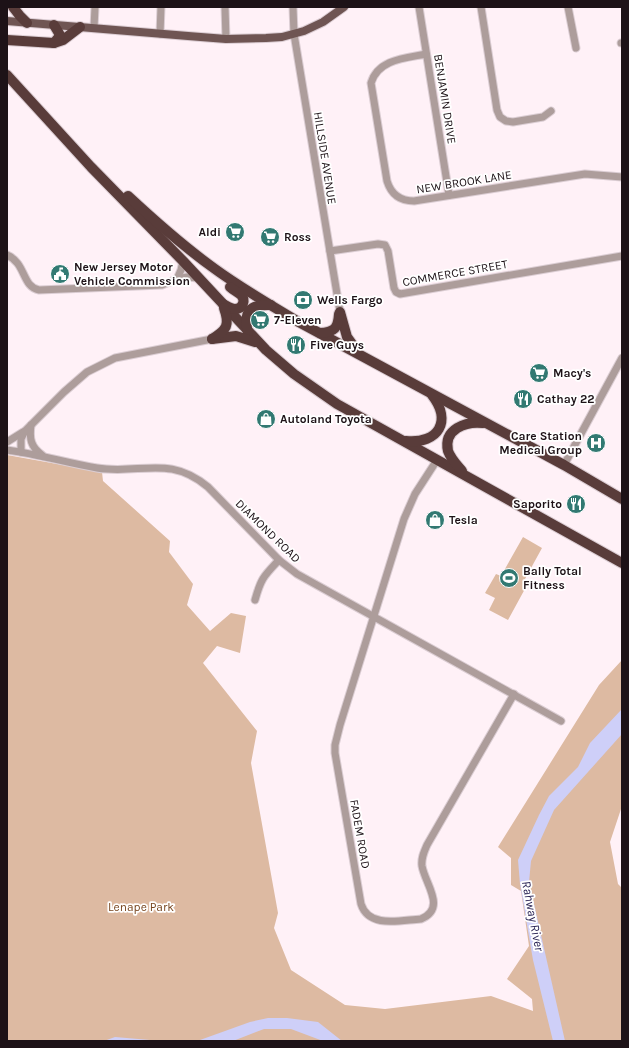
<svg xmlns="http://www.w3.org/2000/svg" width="629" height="1048" font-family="Karla,sans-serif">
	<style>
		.green { fill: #ddbaa2 }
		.water { fill: #cecff8 }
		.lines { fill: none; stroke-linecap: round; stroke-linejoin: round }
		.minor-casing { stroke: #dbcdd3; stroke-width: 9 }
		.major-casing { stroke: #dbcdd3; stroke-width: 10 }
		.highway-casing { stroke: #dbcdd3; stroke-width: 12 }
		.minor { stroke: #ad9d9b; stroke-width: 7 }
		.major { stroke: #6f5553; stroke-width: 8 }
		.highway { stroke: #593c3a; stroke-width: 10 }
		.labels { text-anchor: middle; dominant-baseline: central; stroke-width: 3.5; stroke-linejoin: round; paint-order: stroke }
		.street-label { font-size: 12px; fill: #1d1217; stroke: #fff }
		.poi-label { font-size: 12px; font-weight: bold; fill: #1d1217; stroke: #fff; text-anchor: start }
		.park-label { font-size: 12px; fill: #77451e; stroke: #fff }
		.water-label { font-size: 13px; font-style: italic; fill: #282254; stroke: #fff }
	</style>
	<rect width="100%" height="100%" fill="#fff1f7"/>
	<!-- green -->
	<g class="green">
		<path d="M 7,455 L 102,472 L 103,481 L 170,541 L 169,552 L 193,584 L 187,605 L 210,631 L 231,613 L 246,616 L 240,653 L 217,646 L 203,663 L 257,731 L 251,763 L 278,913 L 274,928 L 291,970 L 345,1005 L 385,1009 L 491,996 L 533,1011 L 532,999 L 507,979 L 529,946 L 521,891 L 511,885 L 511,858 L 498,847 L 599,685 L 622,660 L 622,806 L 610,842 L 618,884 L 622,888 L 622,1041 L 7,1041 Z"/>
		<path d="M 523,537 L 542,548 L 525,579 L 526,580 L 524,586 L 526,587 L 508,620 L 489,610 L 495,598 L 485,593 L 496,574 L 501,576 Z"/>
	</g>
	<!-- water -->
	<g class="water">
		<path d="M 622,709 L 622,734 L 554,810 L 531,861 L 529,882 L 565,1041 L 553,1041 L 533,960 L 520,884 L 518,860 L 539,815 L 549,796 L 578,767 L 590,743 Z"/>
		<path d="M 268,1018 L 287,1018 L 318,1022 L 342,1041 L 323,1041 L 291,1029 L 264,1029 L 233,1041 L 104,1041 L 115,1037 L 150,1040 L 200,1040 L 250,1022 Z"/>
	</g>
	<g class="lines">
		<defs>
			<g id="minor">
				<path d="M 225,7 L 226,39"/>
				<path d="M 293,7 L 294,34 L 340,312"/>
				<path d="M 419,7 L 449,195"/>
				<path d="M 481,7 L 497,110 L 500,117 L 506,121 L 513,122 L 543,117 L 551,111"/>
				<path d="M 568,7 L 576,48"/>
				<path d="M 94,28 L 95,7"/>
				<path d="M 160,34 L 161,7"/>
				<path d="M 621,43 L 622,43"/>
				<path d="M 426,54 C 406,58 378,59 371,83 L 387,181 C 391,194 400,201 414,201 L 585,174 L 622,177"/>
				<path d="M 330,251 L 378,244 L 385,245 L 388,251 L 394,288 L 396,292 L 400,294 L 622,256"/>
				<path d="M 7,255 C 26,263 22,287 39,290 L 162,285 L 177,279 L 187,277 L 198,278"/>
				<path d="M 177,279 L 181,270 L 183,261"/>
				<path d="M 31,425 C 29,439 31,447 42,455"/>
				<path d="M 7,442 L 23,432"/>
				<path d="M 7,450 C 38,454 67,463 97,468 C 140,475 169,454 208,487 L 279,560 L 297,574 L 561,721"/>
				<path d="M 21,452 L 21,439 L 25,431 L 64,392 L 87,372 L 115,358 L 212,339"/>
				<path d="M 437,460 L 415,494 L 404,519 L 340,725 L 335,745 L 335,753 L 361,904 C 369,929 401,920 421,919 C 447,908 425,884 422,866 C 421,858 424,852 427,845 L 514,694"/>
				<path d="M 564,465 L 622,358"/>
				<path d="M 255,600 C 261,578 264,576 279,560"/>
			</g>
			<path id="major" d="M 7,21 L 188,36 L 226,39 L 266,38 L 282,37 L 304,31 L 323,22 L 344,7"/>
			<g id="highway">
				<path d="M 13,7 L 20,16 L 27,23"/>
				<path d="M 7,40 L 54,43 L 63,40 L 80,27"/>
				<path d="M 54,43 L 58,38 L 60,35 L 54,25"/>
				<path d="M 7,75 L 91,167 L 183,261 L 266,350 L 294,374 L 337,404 L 622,563"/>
				<path d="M 128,196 C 156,222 184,247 215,269 C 241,288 269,304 297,321 L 564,465 L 622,499"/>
				<path d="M 223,304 C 227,306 231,309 235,309 C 243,309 246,300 241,295 C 238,292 233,290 230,287"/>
				<path d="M 340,312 L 347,337 L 357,351"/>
				<path d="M 248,333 C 243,312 249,304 271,305"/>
				<path d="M 320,333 C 335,332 338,328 339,314"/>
				<path d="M 212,339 L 236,336 L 255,342"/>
				<path d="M 212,339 C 227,330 230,325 224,308"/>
				<path d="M 406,441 C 439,444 452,421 432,395"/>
				<path d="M 462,471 C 457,465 451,459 448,451 C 443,429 466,421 483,423"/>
			</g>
		</defs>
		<!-- minor casing -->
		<use href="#minor" class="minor-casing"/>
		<!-- major casing -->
		<use href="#major" class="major-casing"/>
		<!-- highway casing -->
		<use href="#highway" class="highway-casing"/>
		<!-- minor -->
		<use href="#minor" class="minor"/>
		<!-- major -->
		<use href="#major" class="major"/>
		<!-- highway -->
		<use href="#highway" class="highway"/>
	</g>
	<!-- icons -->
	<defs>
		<symbol id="supermarket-disc" viewBox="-11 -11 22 22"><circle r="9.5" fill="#327972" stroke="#fff"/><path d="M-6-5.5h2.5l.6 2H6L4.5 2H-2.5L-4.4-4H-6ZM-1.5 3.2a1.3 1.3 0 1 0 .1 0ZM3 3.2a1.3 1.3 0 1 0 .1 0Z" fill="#fff"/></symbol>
		<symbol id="civic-disc" viewBox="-11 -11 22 22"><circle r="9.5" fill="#327972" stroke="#fff"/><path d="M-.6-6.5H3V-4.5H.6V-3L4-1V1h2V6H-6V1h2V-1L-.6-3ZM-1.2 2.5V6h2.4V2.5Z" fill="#fff"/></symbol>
		<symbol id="bank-disc" viewBox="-11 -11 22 22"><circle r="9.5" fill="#327972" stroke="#fff"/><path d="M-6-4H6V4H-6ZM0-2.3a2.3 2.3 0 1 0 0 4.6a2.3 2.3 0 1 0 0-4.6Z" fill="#fff"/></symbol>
		<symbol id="restaurant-disc" viewBox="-11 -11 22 22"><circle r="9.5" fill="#327972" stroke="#fff"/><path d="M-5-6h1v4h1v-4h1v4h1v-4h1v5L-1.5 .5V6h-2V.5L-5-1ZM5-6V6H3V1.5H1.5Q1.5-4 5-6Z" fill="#fff"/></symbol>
		<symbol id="shop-disc" viewBox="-11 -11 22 22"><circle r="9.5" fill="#327972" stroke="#fff"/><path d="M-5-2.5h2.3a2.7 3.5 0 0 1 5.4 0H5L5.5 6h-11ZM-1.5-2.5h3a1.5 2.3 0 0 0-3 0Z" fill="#fff"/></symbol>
		<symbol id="hospital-disc" viewBox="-11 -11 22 22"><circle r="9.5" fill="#327972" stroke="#fff"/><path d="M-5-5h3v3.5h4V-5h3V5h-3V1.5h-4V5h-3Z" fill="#fff"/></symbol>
		<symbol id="stadium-disc" viewBox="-11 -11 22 22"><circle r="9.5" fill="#327972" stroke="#fff"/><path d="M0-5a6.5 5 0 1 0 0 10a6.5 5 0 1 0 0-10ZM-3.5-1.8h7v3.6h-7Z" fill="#fff"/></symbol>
	</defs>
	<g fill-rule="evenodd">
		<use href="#supermarket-disc" x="224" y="221" width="22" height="22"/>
		<use href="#supermarket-disc" x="259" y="226" width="22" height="22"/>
		<use href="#civic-disc" x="49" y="263" width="22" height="22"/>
		<use href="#bank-disc" x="292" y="289" width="22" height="22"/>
		<use href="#supermarket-disc" x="249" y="309" width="22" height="22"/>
		<use href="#restaurant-disc" x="285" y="334" width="22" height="22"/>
		<use href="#supermarket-disc" x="528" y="362" width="22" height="22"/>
		<use href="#restaurant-disc" x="512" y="388" width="22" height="22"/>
		<use href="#shop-disc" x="255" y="408" width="22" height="22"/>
		<use href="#hospital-disc" x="585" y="432" width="22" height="22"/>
		<use href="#restaurant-disc" x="565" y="493" width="22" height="22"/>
		<use href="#shop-disc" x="424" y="509" width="22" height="22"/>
		<use href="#stadium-disc" x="498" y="567" width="22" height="22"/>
	</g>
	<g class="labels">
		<!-- street labels -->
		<g class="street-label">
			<text transform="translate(445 99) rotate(81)">BENJAMIN DRIVE</text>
			<text transform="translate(325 158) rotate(81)">HILLSIDE AVENUE</text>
			<text transform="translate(464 182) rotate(-9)">NEW BROOK LANE</text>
			<text transform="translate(455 273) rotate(-10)">COMMERCE STREET</text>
			<text transform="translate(268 531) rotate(44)">DIAMOND ROAD</text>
			<text transform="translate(360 834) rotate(80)">FADEM ROAD</text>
		</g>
		<!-- poi labels -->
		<g class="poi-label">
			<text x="221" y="232" text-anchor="end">Aldi</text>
			<text x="284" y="237">Ross</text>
			<text x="74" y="267">New Jersey Motor<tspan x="74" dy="14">Vehicle Commission</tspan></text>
			<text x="317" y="300">Wells Fargo</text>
			<text x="274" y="320">7-Eleven</text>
			<text x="310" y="345">Five Guys</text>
			<text x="553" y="373">Macy's</text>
			<text x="537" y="399">Cathay 22</text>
			<text x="280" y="419">Autoland Toyota</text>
			<text x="582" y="436" text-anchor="end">Care Station<tspan x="582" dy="14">Medical Group</tspan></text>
			<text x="562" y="504" text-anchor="end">Saporito</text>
			<text x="449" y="520">Tesla</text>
			<text x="523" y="571">Bally Total<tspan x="523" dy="14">Fitness</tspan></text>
		</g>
		<!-- park labels -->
		<g class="park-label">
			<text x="141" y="907">Lenape Park</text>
		</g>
		<!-- water labels -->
		<g class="water-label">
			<text transform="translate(533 916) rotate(79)">Rahway River</text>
		</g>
	</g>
	<!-- border -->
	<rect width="629" height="1048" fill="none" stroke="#1d1217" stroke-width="16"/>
</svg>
